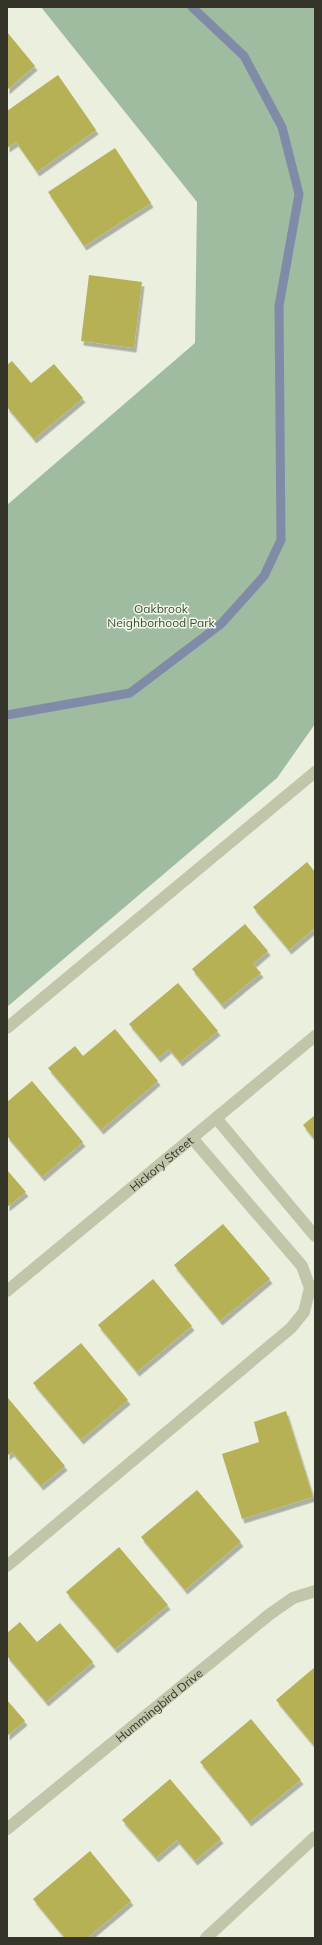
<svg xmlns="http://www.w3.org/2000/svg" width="322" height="1945" font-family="Mulish,sans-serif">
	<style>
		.green { fill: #9fbca1 }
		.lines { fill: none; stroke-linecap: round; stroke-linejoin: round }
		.stream { stroke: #808ba8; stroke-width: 9 }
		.building { fill: #b6b154; filter: url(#shadow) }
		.minor { stroke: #c1c6ab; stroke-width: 12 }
		.labels { text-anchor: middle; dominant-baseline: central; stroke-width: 3; stroke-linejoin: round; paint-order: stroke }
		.park-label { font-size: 12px; fill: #304f32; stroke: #f4f7e9 }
		.street-label { font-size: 12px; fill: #343429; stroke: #f4f7e9 }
	</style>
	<defs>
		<filter id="shadow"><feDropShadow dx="2.5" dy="4.5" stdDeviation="0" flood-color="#0004"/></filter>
	</defs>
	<rect width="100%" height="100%" fill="#ebefde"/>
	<!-- green -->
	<path class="green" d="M 41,7 L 315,7 L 315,724 L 277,778 L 7,1007 L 7,505 L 195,343 L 197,202 Z"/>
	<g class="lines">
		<!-- stream -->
		<path class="stream" d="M 7,715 L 130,693 L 221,624 L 264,576 L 281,540 L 279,306 L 299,194 L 282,127 L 244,56 L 192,7"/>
	</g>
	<!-- building -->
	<g class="building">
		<path d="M 7,32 L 35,66 L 7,90 Z"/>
		<path d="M 58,75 L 96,130 L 37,172 L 16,142 L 7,148 L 7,111 Z"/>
		<path d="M 115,148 L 151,203 L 84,246 L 48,192 Z"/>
		<path d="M 89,275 L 142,282 L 134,348 L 81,341 Z"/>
		<path d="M 12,361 L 31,383 L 54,364 L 83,398 L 34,439 L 7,407 L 7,365 Z"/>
		<path d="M 307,862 L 315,872 L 315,928 L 289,950 L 253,907 Z"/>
		<path d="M 245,924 L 268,951 L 253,964 L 261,973 L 222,1005 L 192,969 Z"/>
		<path d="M 178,983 L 218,1031 L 180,1062 L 169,1049 L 158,1058 L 129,1024 Z"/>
		<path d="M 115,1029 L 158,1081 L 101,1130 L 48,1068 L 75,1046 L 83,1056 Z"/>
		<path d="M 32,1081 L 83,1142 L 42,1177 L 7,1136 L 7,1102 Z"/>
		<path d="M 315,1115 L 315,1140 L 303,1125 Z"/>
		<path d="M 7,1170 L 26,1192 L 7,1207 Z"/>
		<path d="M 223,1224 L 270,1279 L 220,1321 L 174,1265 Z"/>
		<path d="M 153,1279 L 192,1326 L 137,1372 L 98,1325 Z"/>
		<path d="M 81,1343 L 128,1400 L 81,1440 L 33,1383 Z"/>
		<path d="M 8,1398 L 65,1466 L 41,1486 L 12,1452 L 7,1456 Z"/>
		<path d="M 286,1411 L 313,1497 L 242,1519 L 222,1454 L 259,1442 L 254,1422 Z"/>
		<path d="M 197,1490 L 241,1542 L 185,1590 L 141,1537 Z"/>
		<path d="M 119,1547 L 168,1605 L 115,1649 L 66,1592 Z"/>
		<path d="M 20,1622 L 37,1642 L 60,1623 L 93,1662 L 46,1702 L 7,1656 L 7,1633 Z"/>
		<path d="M 315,1667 L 315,1747 L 276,1700 Z"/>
		<path d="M 7,1700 L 25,1721 L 7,1736 Z"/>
		<path d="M 251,1719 L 301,1780 L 249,1822 L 200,1762 Z"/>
		<path d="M 170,1779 L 221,1839 L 195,1861 L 177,1840 L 156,1858 L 122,1820 Z"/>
		<path d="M 90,1851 L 131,1901 L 87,1938 L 65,1938 L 33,1899 Z"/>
	</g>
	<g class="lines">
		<!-- minor -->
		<g class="minor">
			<path d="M 7,1028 L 315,772"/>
			<path d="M 216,1118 L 315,1236"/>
			<path id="s1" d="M 7,1291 L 315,1036"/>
			<path d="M 7,1566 L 291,1328 L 304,1312 L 310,1288 L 302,1266 L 192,1138"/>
			<path id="s2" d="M 7,1829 L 270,1614 L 293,1598 L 315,1591"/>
			<path d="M 206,1938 L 315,1837"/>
		</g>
	</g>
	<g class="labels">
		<!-- park labels -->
		<g class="park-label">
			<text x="161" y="608">Oakbrook<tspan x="161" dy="14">Neighborhood Park</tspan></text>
		</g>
		<!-- street labels -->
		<g class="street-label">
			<text stroke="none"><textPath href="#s1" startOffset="200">Hickory Street</textPath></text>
			<text stroke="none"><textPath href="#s2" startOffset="196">Hummingbird Drive</textPath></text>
		</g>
	</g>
	<!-- border -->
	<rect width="322" height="1945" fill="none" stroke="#343429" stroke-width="16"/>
</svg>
